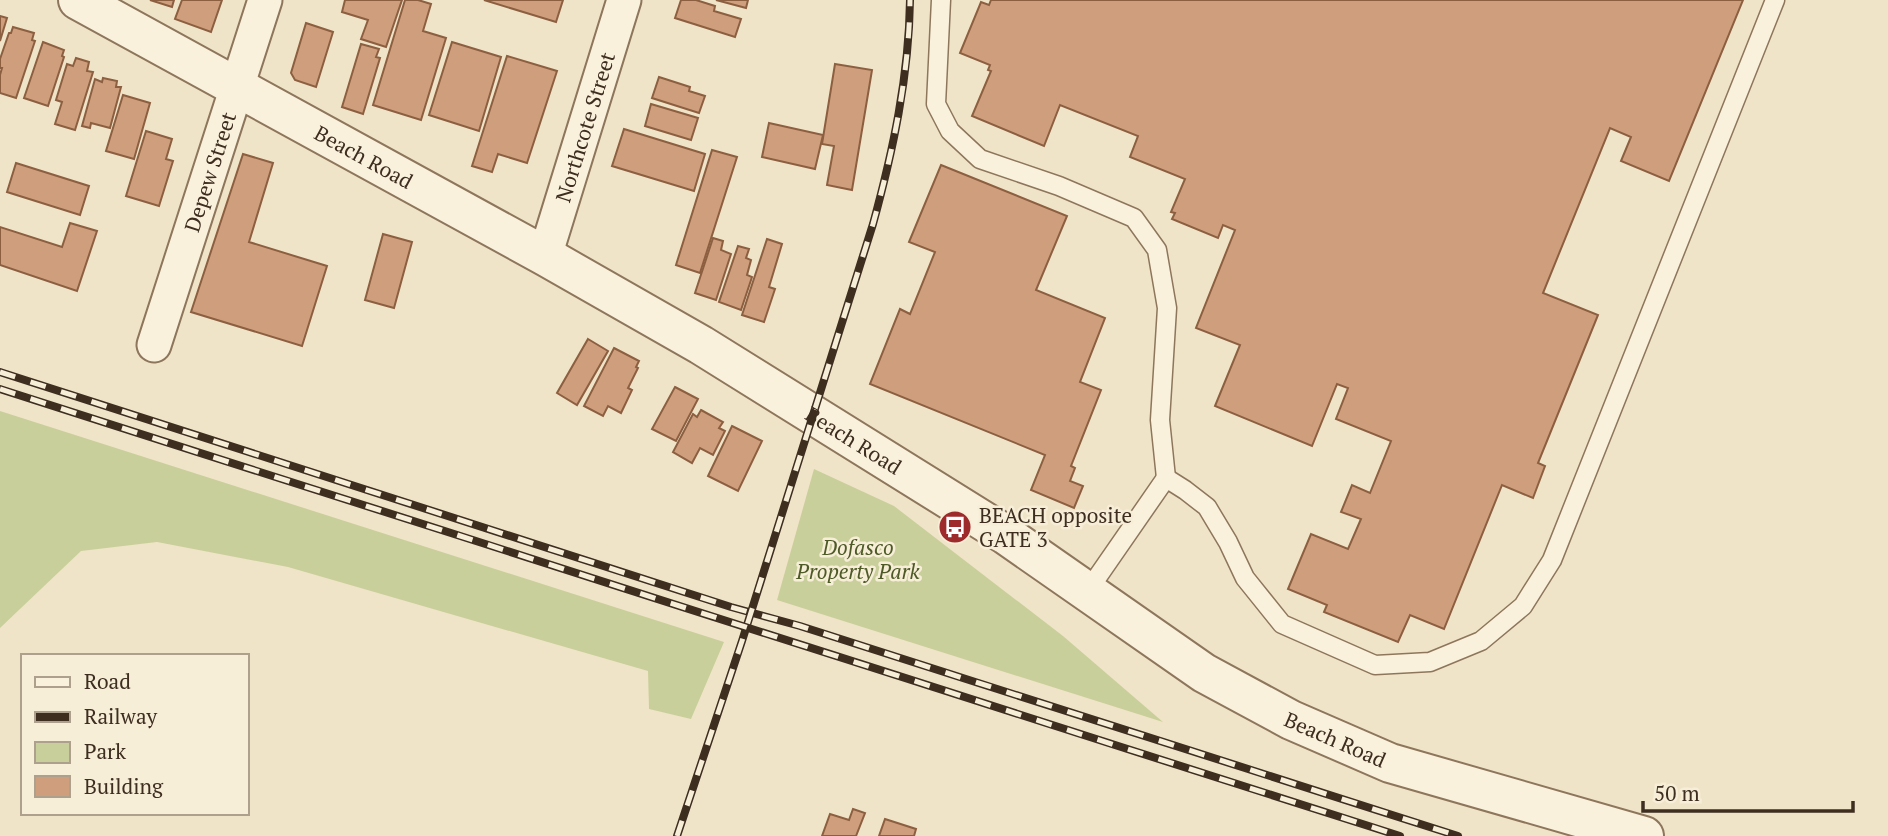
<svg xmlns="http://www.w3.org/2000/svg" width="1888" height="836" font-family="'PT Serif',serif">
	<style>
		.green { fill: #c9cf9b }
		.building { fill: #cf9f7d; stroke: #8d5f41; stroke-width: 2 }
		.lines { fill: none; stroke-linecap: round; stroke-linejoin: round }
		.service-casing { stroke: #8d765c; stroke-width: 21 }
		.minor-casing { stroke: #8d765c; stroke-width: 37 }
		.tertiary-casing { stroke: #8d765c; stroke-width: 42 }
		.service { stroke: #faf1dc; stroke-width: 18 }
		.minor { stroke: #faf1dc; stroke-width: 33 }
		.tertiary { stroke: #faf1dc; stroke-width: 38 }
		.rail-casing { stroke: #3d2e20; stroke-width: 8 }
		.rail { stroke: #f7eed8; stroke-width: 5; stroke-dasharray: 16; stroke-linecap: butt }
		.labels { text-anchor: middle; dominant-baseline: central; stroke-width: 5; stroke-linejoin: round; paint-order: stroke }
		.street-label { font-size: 21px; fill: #3d2e20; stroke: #f7eed8 }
		.poi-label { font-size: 21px; fill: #3d2e20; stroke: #f7eed8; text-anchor: start }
		.park-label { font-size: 21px; font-style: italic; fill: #4d5a26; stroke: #f7eed8 }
	</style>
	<rect width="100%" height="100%" fill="#f0e4c8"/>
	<!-- green -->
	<g class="green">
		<path d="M 0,411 L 724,642 L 691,719 L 649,709 L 648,671 L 288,567 L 157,542 L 81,551 L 0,628 Z"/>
		<path d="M 814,469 L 894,506 L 1063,636 L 1163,722 L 777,600 Z"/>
	</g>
	<!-- building -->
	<g class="building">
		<path d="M 150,0 L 174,0 L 172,7 Z"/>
		<path d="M 182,0 L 222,0 L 211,32 L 175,19 Z"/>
		<path d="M 345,0 L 402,0 L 386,47 L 361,39 L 368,20 L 342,12 Z"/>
		<path d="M 405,0 L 418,0 L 431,4 L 423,31 L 446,38 L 421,120 L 373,105 Z"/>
		<path d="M 484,0 L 563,0 L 556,22 Z"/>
		<path d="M 681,0 L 696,0 L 715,6 L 714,11 L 741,19 L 735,37 L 675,18 Z"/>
		<path d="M 716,0 L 748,0 L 746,8 Z"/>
		<path d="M 991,0 L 1743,0 L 1669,181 L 1621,161 L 1631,137 L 1610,128 L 1543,293 L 1598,315 L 1538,463 L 1545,466 L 1533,498 L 1502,485 L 1444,629 L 1410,615 L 1398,642 L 1324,612 L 1327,605 L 1288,589 L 1311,534 L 1348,549 L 1361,519 L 1341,512 L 1352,485 L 1370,493 L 1391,441 L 1336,419 L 1348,388 L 1337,384 L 1312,446 L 1215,406 L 1240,345 L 1196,328 L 1235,230 L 1223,225 L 1218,238 L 1172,219 L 1175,213 L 1171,212 L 1185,179 L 1130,157 L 1138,136 L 1060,105 L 1044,146 L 972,116 L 991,71 L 988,70 L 990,65 L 960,53 L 981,2 L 989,5 Z"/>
		<path d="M 0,16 L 7,18 L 0,41 Z"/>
		<path d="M 306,23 L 333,32 L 316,87 L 295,80 L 291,73 Z"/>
		<path d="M 13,27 L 34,33 L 32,40 L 35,41 L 16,98 L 0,93 L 0,75 L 2,68 L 0,68 L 0,59 L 9,33 L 11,33 Z"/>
		<path d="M 43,42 L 64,50 L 62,56 L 64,57 L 48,106 L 24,98 Z"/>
		<path d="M 452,42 L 501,57 L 479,131 L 429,115 Z"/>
		<path d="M 361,44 L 379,49 L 376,57 L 380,58 L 363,114 L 342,107 Z"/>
		<path d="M 507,56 L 557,71 L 527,163 L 498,154 L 492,172 L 472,166 Z"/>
		<path d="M 76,58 L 89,62 L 87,71 L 93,72 L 75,130 L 55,124 L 62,102 L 56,100 L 67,64 L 73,66 Z"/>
		<path d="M 835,64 L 872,70 L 852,190 L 827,185 L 834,146 L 822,144 Z"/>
		<path d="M 659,77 L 690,87 L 689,91 L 705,96 L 699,113 L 652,98 Z"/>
		<path d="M 103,78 L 117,81 L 116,87 L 121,87 L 110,128 L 91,123 L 90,128 L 82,126 L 95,79 L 102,82 Z"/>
		<path d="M 123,95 L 150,103 L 134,159 L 106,151 Z"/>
		<path d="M 651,104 L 698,118 L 691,140 L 645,126 Z"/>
		<path d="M 769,123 L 823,135 L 815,169 L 762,157 Z"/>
		<path d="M 624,129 L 705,154 L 694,191 L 612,166 Z"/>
		<path d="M 146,131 L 172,139 L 166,159 L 173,161 L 159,206 L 126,196 Z"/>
		<path d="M 712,150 L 737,157 L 700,273 L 676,265 Z"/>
		<path d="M 243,154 L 273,163 L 249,242 L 327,266 L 302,346 L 191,312 Z"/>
		<path d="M 16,163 L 89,186 L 80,215 L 7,192 Z"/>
		<path d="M 941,165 L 1067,216 L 1036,290 L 1105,318 L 1080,382 L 1101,390 L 1071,466 L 1075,468 L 1070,481 L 1083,486 L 1074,508 L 1031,490 L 1045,455 L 870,384 L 900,309 L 910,314 L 935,252 L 909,242 Z"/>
		<path d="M 70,223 L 97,231 L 77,291 L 0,265 L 0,227 L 62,247 Z"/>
		<path d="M 383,234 L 412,242 L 394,308 L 365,300 Z"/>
		<path d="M 713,238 L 723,241 L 721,250 L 731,254 L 716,300 L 695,293 Z"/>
		<path d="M 767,239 L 782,244 L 769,287 L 775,289 L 764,322 L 742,315 Z"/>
		<path d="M 738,246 L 749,249 L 746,258 L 751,260 L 747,275 L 752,277 L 741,310 L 719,302 Z"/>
		<path d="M 588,339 L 608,351 L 577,405 L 557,393 Z"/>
		<path d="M 614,348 L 639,361 L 636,367 L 638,368 L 628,388 L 632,390 L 621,413 L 608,406 L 603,416 L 584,406 Z"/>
		<path d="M 675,387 L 698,399 L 676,441 L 652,429 Z"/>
		<path d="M 701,410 L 723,422 L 719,428 L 725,431 L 713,455 L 700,448 L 692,463 L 673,452 L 693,414 L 697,417 Z"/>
		<path d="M 732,426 L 762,441 L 738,491 L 708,476 Z"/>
		<path d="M 853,809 L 865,813 L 856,836 L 822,836 L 830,814 L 849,820 Z"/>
		<path d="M 885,819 L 916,829 L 914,836 L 879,836 Z"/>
	</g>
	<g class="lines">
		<defs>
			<g id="service">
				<path d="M 941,0 L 936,104 L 950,131 L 980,159 L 1059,186 L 1134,218 L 1157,250 L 1167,308 L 1160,420 L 1166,478"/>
				<path d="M 1087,592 L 1166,478 L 1185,490 L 1207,507 L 1228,542 L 1245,578 L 1282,624 L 1375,665 L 1430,662 L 1481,641 L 1523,606 L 1552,560 L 1775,0"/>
			</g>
			<g id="minor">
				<path id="s1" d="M 545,256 L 624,0"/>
				<path id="s2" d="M 154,345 L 265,0"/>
			</g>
			<g id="tertiary">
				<path id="s3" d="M 78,0 L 545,256 L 701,345 L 1006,535 L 1204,673 L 1291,720 L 1390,763 L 1644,836"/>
			</g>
		</defs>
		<!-- service casing -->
		<use href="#service" class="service-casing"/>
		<!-- minor casing -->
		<use href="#minor" class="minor-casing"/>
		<!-- tertiary casing -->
		<use href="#tertiary" class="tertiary-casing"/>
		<!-- service -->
		<use href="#service" class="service"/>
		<!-- minor -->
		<use href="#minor" class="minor"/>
		<!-- tertiary -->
		<use href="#tertiary" class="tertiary"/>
		<defs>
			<g id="rail">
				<path d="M 0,372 L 731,607 L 800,626 L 1458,836"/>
				<path d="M 0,389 L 1400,836"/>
				<path d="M 677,836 L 742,641 L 873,224 C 893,151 909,76 910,0"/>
			</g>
		</defs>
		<!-- rail casing -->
		<use href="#rail" class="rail-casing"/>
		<!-- rail -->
		<use href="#rail" class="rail"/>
	</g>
	<!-- icons -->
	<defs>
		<symbol id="bus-disc" viewBox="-11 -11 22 22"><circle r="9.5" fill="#9e2a2b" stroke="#f7eed8"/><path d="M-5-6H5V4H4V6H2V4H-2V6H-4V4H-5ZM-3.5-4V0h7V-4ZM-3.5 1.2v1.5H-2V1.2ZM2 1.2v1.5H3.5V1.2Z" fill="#fff"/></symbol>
	</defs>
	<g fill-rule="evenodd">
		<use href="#bus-disc" x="936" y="508" width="38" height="38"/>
	</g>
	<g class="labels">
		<!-- street labels -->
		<g class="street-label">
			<text stroke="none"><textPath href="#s1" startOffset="135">Northcote Street</textPath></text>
			<text stroke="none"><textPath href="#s3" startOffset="326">Beach Road</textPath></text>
			<text stroke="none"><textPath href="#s2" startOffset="182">Depew Street</textPath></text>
			<text stroke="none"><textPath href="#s3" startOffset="892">Beach Road</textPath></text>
			<text stroke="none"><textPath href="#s3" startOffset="1460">Beach Road</textPath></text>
		</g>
		<!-- poi labels -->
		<g class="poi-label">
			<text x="979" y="515">BEACH opposite<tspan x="979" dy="24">GATE 3</tspan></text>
		</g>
		<!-- park labels -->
		<g class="park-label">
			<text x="858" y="547">Dofasco<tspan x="858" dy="24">Property Park</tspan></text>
		</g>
	</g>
	<!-- legend -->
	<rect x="21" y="654" width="228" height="161" fill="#f7eed8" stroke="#ada18e" stroke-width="2"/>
	<rect x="35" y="677" width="35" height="10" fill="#faf1dc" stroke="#ada18e" stroke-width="2"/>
	<text x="84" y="689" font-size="21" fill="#3d2e20">Road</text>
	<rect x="35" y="712" width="35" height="10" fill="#3d2e20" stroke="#ada18e" stroke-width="2"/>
	<text x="84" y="724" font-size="21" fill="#3d2e20">Railway</text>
	<rect x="35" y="742" width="35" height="21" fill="#c9cf9b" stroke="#ada18e" stroke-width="2"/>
	<text x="84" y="759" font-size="21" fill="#3d2e20">Park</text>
	<rect x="35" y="776" width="35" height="21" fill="#cf9f7d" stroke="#ada18e" stroke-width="2"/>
	<text x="84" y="794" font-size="21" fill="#3d2e20">Building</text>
	<!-- scale -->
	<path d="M1643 801v10h210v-10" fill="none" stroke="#3d2e20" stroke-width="3.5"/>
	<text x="1654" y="801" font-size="21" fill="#3d2e20" stroke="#f7eed8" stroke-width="5" paint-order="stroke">50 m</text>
</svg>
